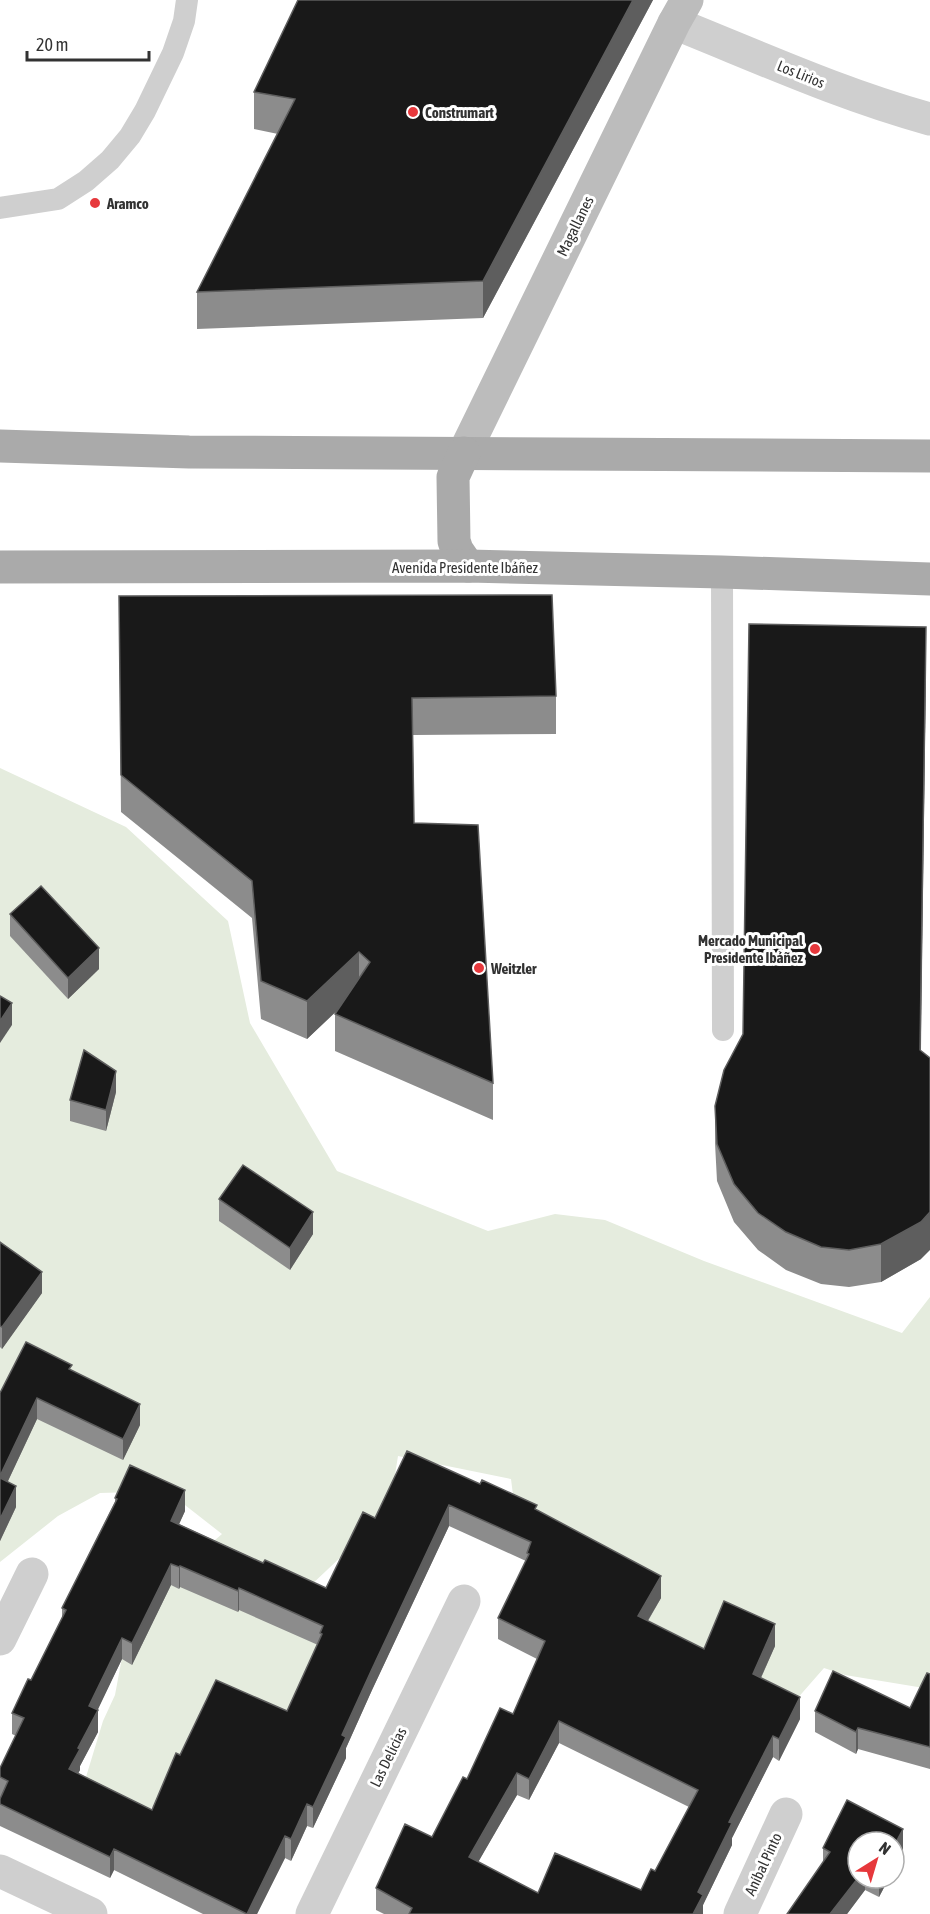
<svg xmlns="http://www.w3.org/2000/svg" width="930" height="1914" font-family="'Asap Condensed',sans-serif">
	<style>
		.green { fill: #e5ecde }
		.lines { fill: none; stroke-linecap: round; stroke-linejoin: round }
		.lane { stroke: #cfcfcf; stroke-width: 22 }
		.street { stroke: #cfcfcf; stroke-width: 33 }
		.secondary { stroke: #bcbcbc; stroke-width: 33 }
		.primary { stroke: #aaa; stroke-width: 33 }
		.wall { fill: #8c8c8c; fill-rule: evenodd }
		.shaded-wall { fill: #5e5e5e }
		.building { fill: #191919; stroke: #5e5e5e; stroke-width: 1.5; fill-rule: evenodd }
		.poi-dot { fill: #e6383c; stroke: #fff; stroke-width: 2 }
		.labels { text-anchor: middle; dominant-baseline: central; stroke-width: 6; stroke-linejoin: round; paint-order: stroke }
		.street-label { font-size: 15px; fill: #323232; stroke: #fff }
		.poi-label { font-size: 15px; font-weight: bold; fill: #323232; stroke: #fff; text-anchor: start }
	</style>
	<rect width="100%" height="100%" fill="#fff"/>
	<!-- green -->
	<path class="green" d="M 0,768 L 126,827 L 228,921 L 250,1023 L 337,1171 L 488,1231 L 555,1214 L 605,1220 L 704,1261 L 902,1333 L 930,1297 L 930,1689 L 845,1675 L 824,1668 L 754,1748 L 519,1543 L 511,1479 L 398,1456 L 387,1525 L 344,1554 L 309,1587 L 326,1694 L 174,1799 L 135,1814 L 86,1777 L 103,1721 L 115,1695 L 123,1652 L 180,1570 L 222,1534 L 167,1491 L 100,1493 L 58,1516 L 0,1562 Z"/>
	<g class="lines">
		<!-- lane -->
		<g class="lane">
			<path d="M 0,208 L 58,199 L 86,181 L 110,160 L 130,136 L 145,111 L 173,53 L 184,21 L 187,0"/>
			<path d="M 722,572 L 723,1030"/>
		</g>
		<!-- street -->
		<g class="street">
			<path d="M 674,23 C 759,57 842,95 930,119"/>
			<path d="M 0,1639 L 32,1574"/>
			<path d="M 0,1871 L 91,1914"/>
			<path d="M 312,1914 L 464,1601"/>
			<path d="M 740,1914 L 786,1814"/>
		</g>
		<!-- secondary -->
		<path class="secondary" d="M 464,453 L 674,23 L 687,0"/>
		<!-- primary -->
		<g class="primary">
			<path d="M 0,446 L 189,452 L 930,456"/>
			<path d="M 464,453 L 453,477 L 454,541 L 457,550 L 468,566"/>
			<path d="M 0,567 L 468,566 L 722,572 L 930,579"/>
		</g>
	</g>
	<!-- wall -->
	<g class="wall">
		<path d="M 298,0 L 653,0 L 483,318 L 197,329 L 197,292 L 278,134 L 254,129 L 254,92 Z"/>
		<path d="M 119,596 L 556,696 L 556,734 L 413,735 L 414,823 L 493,1083 L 493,1120 L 335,1051 L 335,1014 L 337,1010 L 307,1039 L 261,1019 L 252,918 L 121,812 Z"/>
		<path d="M 926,665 L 921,1050 L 921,1259 L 881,1282 L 849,1287 L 821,1284 L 786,1270 L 758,1250 L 734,1222 L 717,1181 L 715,1143 L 715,1106 L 743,1034 Z"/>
		<path d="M 10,914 L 99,969 L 68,999 L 10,936 Z"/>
		<path d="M 116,1092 L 106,1131 L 70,1121 L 70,1100 Z"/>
		<path d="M 219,1199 L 313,1234 L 290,1270 L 219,1221 Z"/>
		<path d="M 0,1242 L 42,1293 L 2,1349 L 0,1347 Z"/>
		<path d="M 72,1370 L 140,1425 L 123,1460 L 37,1419 L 8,1481 L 16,1507 L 0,1541 L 0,1393 Z"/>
		<path d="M 407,1451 L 537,1510 L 661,1598 L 648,1621 L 704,1649 L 775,1646 L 761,1678 L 800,1719 L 779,1761 L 773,1757 L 732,1838 L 732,1845 L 703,1905 L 703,1914 L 384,1914 L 376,1910 L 376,1888 L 432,1837 L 467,1779 L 513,1714 L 537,1659 L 498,1639 L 498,1618 L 526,1561 L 449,1526 L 372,1690 L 346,1748 L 346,1758 L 313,1828 L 307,1826 L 291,1861 L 285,1858 L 257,1914 L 203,1914 L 114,1870 L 110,1878 L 0,1826 L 0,1768 L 16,1736 L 12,1734 L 12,1713 L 31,1680 L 62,1618 L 62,1608 L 115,1502 L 115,1498 L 185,1511 L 179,1524 L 263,1563 L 326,1588 L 375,1518 ZM 171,1585 L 179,1589 L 180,1587 L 238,1612 L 239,1610 L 318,1645 L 287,1711 L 180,1755 L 152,1810 L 78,1773 L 80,1770 L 80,1766 L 98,1732 L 97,1710 L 122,1659 L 132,1665 ZM 559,1743 L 689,1807 L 655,1871 L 641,1890 L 538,1893 L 478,1862 L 517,1795 L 529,1800 Z"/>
		<path d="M 930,1674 L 930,1769 L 858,1749 L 856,1754 L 815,1732 L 815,1711 L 910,1708 Z"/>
		<path d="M 847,1800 L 903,1829 L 903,1850 L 894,1868 L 894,1842 L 858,1842 L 858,1878 L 889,1878 L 879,1897 L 865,1890 L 847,1914 L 787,1914 L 823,1863 L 823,1848 Z"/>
	</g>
	<!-- shaded-wall -->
	<g class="shaded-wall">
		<path d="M 633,0 L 653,0 L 483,318 L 483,281 Z"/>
		<path d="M 926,627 L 926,665 L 920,1087 L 920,1050 Z"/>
		<path d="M 99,948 L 99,969 L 68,999 L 68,978 Z"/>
		<path d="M 359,952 L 359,990 L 307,1039 L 307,1001 Z"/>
		<path d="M 12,1003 L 12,1025 L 0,1043 L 0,1021 Z"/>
		<path d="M 116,1071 L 116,1092 L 106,1131 L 106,1110 Z"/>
		<path d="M 313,1212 L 313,1234 L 290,1270 L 290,1248 Z"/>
		<path d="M 930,1212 L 930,1250 L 921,1259 L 881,1282 L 881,1244 Z"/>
		<path d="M 42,1272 L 42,1293 L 2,1349 L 2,1327 Z"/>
		<path d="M 37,1398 L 37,1419 L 0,1498 L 0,1476 Z"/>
		<path d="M 140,1404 L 140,1425 L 123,1460 L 123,1439 Z"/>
		<path d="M 16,1486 L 16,1507 L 0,1541 L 0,1519 Z"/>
		<path d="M 185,1490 L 185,1511 L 171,1542 L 171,1521 Z"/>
		<path d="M 449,1505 L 449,1526 L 372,1690 L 346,1748 L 346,1758 L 313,1828 L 313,1807 L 342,1735 L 372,1669 Z"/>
		<path d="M 171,1564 L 171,1585 L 132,1665 L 132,1643 Z"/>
		<path d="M 180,1566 L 180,1587 L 179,1589 L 179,1567 Z"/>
		<path d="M 661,1576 L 661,1598 L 638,1637 L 638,1616 Z"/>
		<path d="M 239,1588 L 239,1610 L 238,1612 L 238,1591 Z"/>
		<path d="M 775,1624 L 775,1646 L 753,1695 L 753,1674 Z"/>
		<path d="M 122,1638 L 122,1659 L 91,1724 L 98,1710 L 98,1732 L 80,1766 L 80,1770 L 69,1791 L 69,1769 L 89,1706 Z"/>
		<path d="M 800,1697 L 800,1719 L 779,1761 L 779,1739 Z"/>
		<path d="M 559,1721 L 559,1743 L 529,1800 L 529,1779 Z"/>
		<path d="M 858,1728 L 858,1749 L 856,1754 L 856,1732 Z"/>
		<path d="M 773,1736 L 773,1757 L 732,1838 L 732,1845 L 703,1905 L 703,1914 L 693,1914 L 698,1892 L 729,1822 Z"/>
		<path d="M 517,1773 L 517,1795 L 469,1878 L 469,1857 Z"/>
		<path d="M 307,1804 L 307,1826 L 291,1861 L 291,1839 Z"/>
		<path d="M 903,1829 L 903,1850 L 894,1868 L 894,1846 Z"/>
		<path d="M 285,1836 L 285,1858 L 257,1914 L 247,1914 Z"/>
		<path d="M 114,1849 L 114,1870 L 110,1878 L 110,1857 Z"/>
		<path d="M 858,1878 L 865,1878 L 865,1890 L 847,1914 L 830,1914 Z"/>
		<path d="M 879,1878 L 889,1878 L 879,1897 Z"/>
	</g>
	<!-- building -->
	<g class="building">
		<path d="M 298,0 L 633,0 L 483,281 L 197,292 L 295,99 L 254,92 Z"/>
		<path d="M 552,595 L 556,696 L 412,698 L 414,823 L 478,825 L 493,1083 L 335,1014 L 370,962 L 359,952 L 307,1001 L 261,981 L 252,881 L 121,775 L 119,596 Z"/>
		<path d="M 749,624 L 926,627 L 920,1050 L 930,1058 L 930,1212 L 921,1222 L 881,1244 L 849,1250 L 821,1247 L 786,1232 L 758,1213 L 734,1184 L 717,1144 L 715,1106 L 724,1070 L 743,1034 Z"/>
		<path d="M 41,886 L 99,948 L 68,978 L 10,914 Z"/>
		<path d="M 0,996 L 12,1003 L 0,1021 Z"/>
		<path d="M 84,1050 L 116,1071 L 106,1110 L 70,1100 Z"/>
		<path d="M 243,1165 L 313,1212 L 290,1248 L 219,1199 Z"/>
		<path d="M 0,1242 L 42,1272 L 2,1327 L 0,1326 Z"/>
		<path d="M 26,1342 L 72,1365 L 69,1369 L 140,1404 L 123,1439 L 37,1398 L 0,1476 L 0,1393 Z"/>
		<path d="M 407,1451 L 480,1484 L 482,1480 L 537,1505 L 535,1509 L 661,1576 L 638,1616 L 704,1649 L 724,1601 L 775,1624 L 753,1674 L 800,1697 L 779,1739 L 773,1736 L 729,1822 L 732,1823 L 698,1892 L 703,1895 L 693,1914 L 409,1914 L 412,1908 L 376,1888 L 405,1824 L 432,1837 L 463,1777 L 467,1779 L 500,1708 L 513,1714 L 545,1641 L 498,1618 L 529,1554 L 527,1553 L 531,1542 L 449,1505 L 372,1669 L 342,1735 L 346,1737 L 313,1807 L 307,1804 L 291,1839 L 285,1836 L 247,1914 L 114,1849 L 110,1857 L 0,1804 L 0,1799 L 8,1781 L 0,1777 L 0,1768 L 24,1718 L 12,1713 L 28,1679 L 31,1680 L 66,1610 L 62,1608 L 117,1499 L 115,1498 L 130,1465 L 185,1490 L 171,1521 L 263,1563 L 265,1560 L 326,1588 L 363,1512 L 375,1518 ZM 171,1564 L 179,1567 L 180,1566 L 238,1591 L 239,1588 L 323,1626 L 320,1633 L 322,1634 L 287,1711 L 216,1680 L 180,1755 L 176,1753 L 152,1810 L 69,1769 L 80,1749 L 78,1748 L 98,1710 L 89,1706 L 122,1638 L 132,1643 ZM 559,1721 L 698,1790 L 655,1871 L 651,1869 L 641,1890 L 555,1853 L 538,1893 L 469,1857 L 517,1773 L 529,1779 Z"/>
		<path d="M 0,1478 L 16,1486 L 0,1519 Z"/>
		<path d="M 833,1671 L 910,1708 L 927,1673 L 930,1674 L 930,1747 L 858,1728 L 856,1732 L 815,1711 Z"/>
		<path d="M 847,1800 L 903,1829 L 894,1846 L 894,1842 L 858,1842 L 858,1878 L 830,1914 L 787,1914 L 830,1852 L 823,1848 Z"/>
	</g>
	<!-- markers -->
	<g class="poi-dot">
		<circle cx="413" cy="112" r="6"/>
		<circle cx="95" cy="203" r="6"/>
		<circle cx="815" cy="949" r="6"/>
		<circle cx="479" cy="968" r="6"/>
	</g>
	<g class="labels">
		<!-- street labels -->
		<g class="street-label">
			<text transform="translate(801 74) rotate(22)">Los Lirios</text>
			<text transform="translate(575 226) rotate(-64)">Magallanes</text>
			<text x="465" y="567">Avenida Presidente Ibáñez</text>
			<text transform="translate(388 1757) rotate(-64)">Las Delicias</text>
			<text transform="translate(763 1864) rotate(-65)">Aníbal Pinto</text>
		</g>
		<!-- poi labels -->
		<g class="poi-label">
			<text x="425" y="112">Construmart</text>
			<text x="107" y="203">Aramco</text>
			<text x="803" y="940" text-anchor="end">Mercado Municipal<tspan x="803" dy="17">Presidente Ibáñez</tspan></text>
			<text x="491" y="968">Weitzler</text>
		</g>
	</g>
	<!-- north arrow -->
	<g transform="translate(876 1860) rotate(37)"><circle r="28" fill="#ffffff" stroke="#adadad" stroke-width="1.5"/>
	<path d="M0-4.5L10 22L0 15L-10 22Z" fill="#e6383c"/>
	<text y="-9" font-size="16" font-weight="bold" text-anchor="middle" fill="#323232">N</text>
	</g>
	<!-- scale -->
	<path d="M27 51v9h122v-9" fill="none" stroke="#323232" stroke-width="3"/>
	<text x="36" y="51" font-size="18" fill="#323232" stroke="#ffffff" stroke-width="4.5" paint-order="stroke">20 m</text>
</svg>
